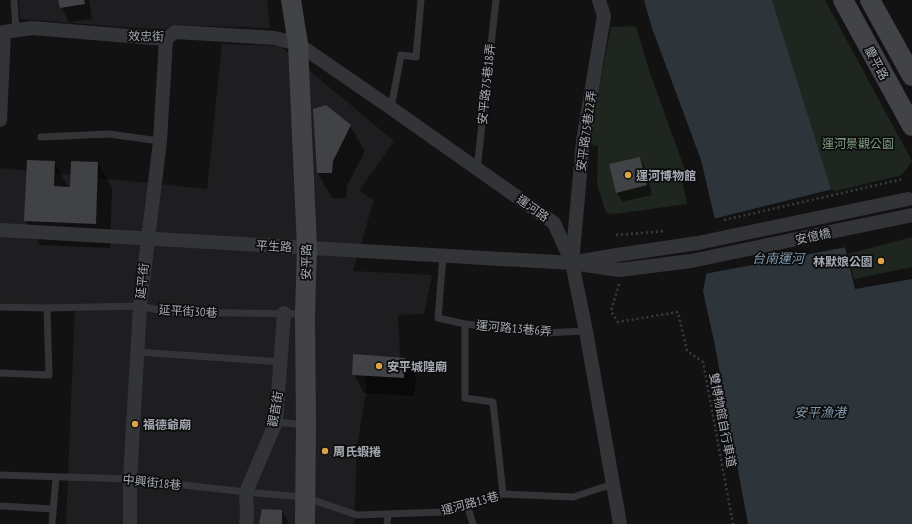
<svg xmlns="http://www.w3.org/2000/svg" width="912" height="524" font-family="'PT Sans Narrow','Noto Sans TC',sans-serif">
	<style>
		.built { fill: #1e1e20 }
		.green { fill: #1f251f }
		.water { fill: #2d343a }
		.pier { fill: #121213 }
		.shadow { fill: #0007 }
		.building { fill: #414246 }
		.lines { fill: none; stroke-linecap: round; stroke-linejoin: round }
		.path { stroke: #393b3e; stroke-width: 2.5; stroke-dasharray: 2 3; stroke-linecap: butt }
		.lane { stroke: #333437; stroke-width: 7 }
		.street { stroke: #333437; stroke-width: 14 }
		.secondary { stroke: #414347; stroke-width: 20 }
		.path-bridge { stroke: #393b3e; stroke-width: 2.5; stroke-dasharray: 2 3; stroke-linecap: butt }
		.street-bridge { stroke: #333437; stroke-width: 14 }
		.poi-dot { fill: #dca541; stroke: #0d0d0e; stroke-width: 1.5 }
		.labels { text-anchor: middle; dominant-baseline: central; stroke-width: 3.5; stroke-linejoin: round; paint-order: stroke }
		.street-label { font-size: 12px; fill: #a5a9b2; stroke: #0d0d0e }
		.park-label { font-size: 12px; fill: #7e9b7f; stroke: #0d0d0e }
		.poi-label { font-size: 12px; font-weight: bold; fill: #a5a9b2; stroke: #0d0d0e; text-anchor: start }
		.water-label { font-size: 13px; font-style: italic; fill: #7f96aa; stroke: #0d0d0e }
	</style>
	<rect width="100%" height="100%" fill="#121213"/>
	<!-- built -->
	<g class="built">
		<path d="M 19,0 L 267,0 L 270,28 L 175,25 L 163,30 L 20,19 Z"/>
		<path d="M 222,44 L 280,46 L 394,141 L 359,191 L 374,200 L 353,271 L 432,275 L 424,314 L 398,315 L 401,374 L 366,374 L 366,392 L 357,447 L 354,524 L 66,524 L 75,306 L 0,303 L 0,168 L 207,189 Z"/>
	</g>
	<!-- green -->
	<g class="green">
		<path d="M 772,0 L 825,0 L 912,161 L 902,175 L 832,192 Z"/>
		<path d="M 636,26 L 649,70 L 686,173 L 681,175 L 687,204 L 615,214 L 606,213 L 597,184 L 598,146 L 588,144 L 611,27 Z"/>
		<path d="M 912,237 L 912,267 L 854,279 L 848,254 Z"/>
	</g>
	<!-- water -->
	<path class="water" d="M 644,0 L 772,0 L 832,192 L 855,289 L 912,279 L 912,524 L 748,524 L 714,341 L 703,291 L 716,224 L 701,160 L 652,28 Z"/>
	<!-- pier -->
	<path class="pier" d="M 833,189 L 847,247 L 704,274 L 714,224 L 713,219 Z"/>
	<!-- shadow -->
	<g class="shadow">
		<path d="M 59,0 L 89,0 L 92,19 L 69,22 L 61,7 Z"/>
		<path d="M 350,126 L 365,151 L 347,186 L 346,198 L 332,198 L 317,172 Z"/>
		<path d="M 640,158 L 645,167 L 652,195 L 622,202 L 617,192 Z"/>
		<path d="M 54,162 L 69,188 L 71,188 L 98,163 L 112,188 L 110,248 L 40,245 L 25,220 Z"/>
		<path d="M 405,359 L 416,377 L 414,396 L 364,393 L 354,374 Z"/>
		<path d="M 282,511 L 289,524 L 261,524 Z"/>
	</g>
	<!-- building -->
	<g class="building">
		<path d="M 58,0 L 84,0 L 85,4 L 60,8 Z"/>
		<path d="M 326,105 L 351,125 L 333,161 L 332,173 L 317,173 L 313,109 Z"/>
		<path d="M 640,157 L 647,185 L 616,193 L 609,164 Z"/>
		<path d="M 27,160 L 55,161 L 54,186 L 70,187 L 71,161 L 98,162 L 96,224 L 24,221 Z"/>
		<path d="M 353,354 L 405,358 L 404,378 L 352,375 Z"/>
		<path d="M 262,509 L 282,510 L 282,524 L 259,524 Z"/>
	</g>
	<g class="lines">
		<!-- path -->
		<path class="path" d="M 619,284 L 611,311 L 618,322 L 678,312 L 687,351 L 703,362 L 733,524"/>
		<!-- lane -->
		<g class="lane">
			<path d="M 14,0 L 16,30"/>
			<path d="M 391,108 L 401,55 L 416,57 L 421,0"/>
			<path d="M 41,137 L 109,134 L 160,141"/>
			<path d="M 477,169 L 496,0"/>
			<path d="M 443,256 L 438,318 L 465,324 L 544,333 L 586,331"/>
			<path d="M 0,307 L 47,308 L 140,306 L 168,312 L 303,314"/>
			<path d="M 465,324 L 465,398 L 493,402 L 503,494"/>
			<path d="M 138,352 L 281,362"/>
			<path d="M 0,373 L 49,375 L 47,308"/>
			<path d="M 276,422 L 305,425"/>
			<path d="M 0,475 L 130,479 L 246,492 L 304,497 L 357,515 L 444,512 L 503,494 L 573,497 L 613,484"/>
			<path d="M 467,505 L 473,524"/>
			<path d="M 0,506 L 53,509"/>
			<path d="M 52,524 L 56,477"/>
			<path d="M 387,524 L 388,515"/>
		</g>
		<!-- street -->
		<g class="street">
			<path d="M 0,120 L 4,32 L 32,28 L 166,39 L 175,32 L 275,38 L 298,44 L 391,108 L 554,223 L 572,263 L 586,331 L 620,524"/>
			<path d="M 0,230 L 572,263 L 619,270"/>
			<path d="M 582,261 L 617,255"/>
			<path d="M 572,263 L 583,141 L 604,16 L 599,0"/>
			<path d="M 130,524 L 130,479 L 140,306 L 160,141 L 166,39"/>
			<path d="M 246,524 L 247,515 L 246,492 L 276,422 L 284,313"/>
		</g>
		<!-- secondary -->
		<g class="secondary">
			<path d="M 291,0 L 298,44 L 307,248 L 305,315 L 306,425 L 305,524"/>
			<path d="M 843,0 L 912,126"/>
			<path d="M 870,0 L 912,76"/>
		</g>
		<!-- path-bridge -->
		<g class="path-bridge">
			<path d="M 724,220 L 903,179"/>
			<path d="M 616,235 L 666,231"/>
		</g>
		<!-- street-bridge -->
		<g class="street-bridge">
			<path d="M 617,255 L 698,243 L 908,199"/>
			<path d="M 619,270 L 691,261 L 912,215"/>
		</g>
	</g>
	<!-- markers -->
	<g class="poi-dot">
		<circle cx="628" cy="175" r="4"/>
		<circle cx="881" cy="261" r="4"/>
		<circle cx="379" cy="366" r="4"/>
		<circle cx="135" cy="424" r="4"/>
		<circle cx="325" cy="451" r="4"/>
	</g>
	<g class="labels">
		<!-- street labels -->
		<g class="street-label">
			<text transform="translate(146 36) rotate(1)">效忠街</text>
			<text transform="translate(877 63) rotate(62)">慶平路</text>
			<text transform="translate(486 84) rotate(-84)">安平路75巷18弄</text>
			<text transform="translate(586 131) rotate(-82)">安平路75巷22弄</text>
			<text transform="translate(533 208) rotate(35)">運河路</text>
			<text transform="translate(813 236) rotate(-12)">安億橋</text>
			<text transform="translate(274 246) rotate(3)">平生路</text>
			<text transform="translate(306 262) rotate(-89)">安平路</text>
			<text transform="translate(142 281) rotate(-84)">延平街</text>
			<text transform="translate(188 311) rotate(3)">延平街30巷</text>
			<text transform="translate(514 328) rotate(5)">運河路13巷6弄</text>
			<text transform="translate(275 409) rotate(-80)">觀音街</text>
			<text transform="translate(723 420) rotate(79)">雙博物館自行車道</text>
			<text transform="translate(152 482) rotate(6)">中興街18巷</text>
			<text transform="translate(470 503) rotate(-15)">運河路13巷</text>
		</g>
		<!-- park labels -->
		<g class="park-label">
			<text x="858" y="143">運河景觀公園</text>
		</g>
		<!-- poi labels -->
		<g class="poi-label">
			<text x="636" y="175">運河博物館</text>
			<text x="873" y="261" text-anchor="end">林默娘公園</text>
			<text x="387" y="366">安平城隍廟</text>
			<text x="143" y="424">福德爺廟</text>
			<text x="333" y="451">周氏蝦捲</text>
		</g>
		<!-- water labels -->
		<g class="water-label">
			<text x="778" y="258">台南運河</text>
			<text x="820" y="412">安平漁港</text>
		</g>
	</g>
</svg>
